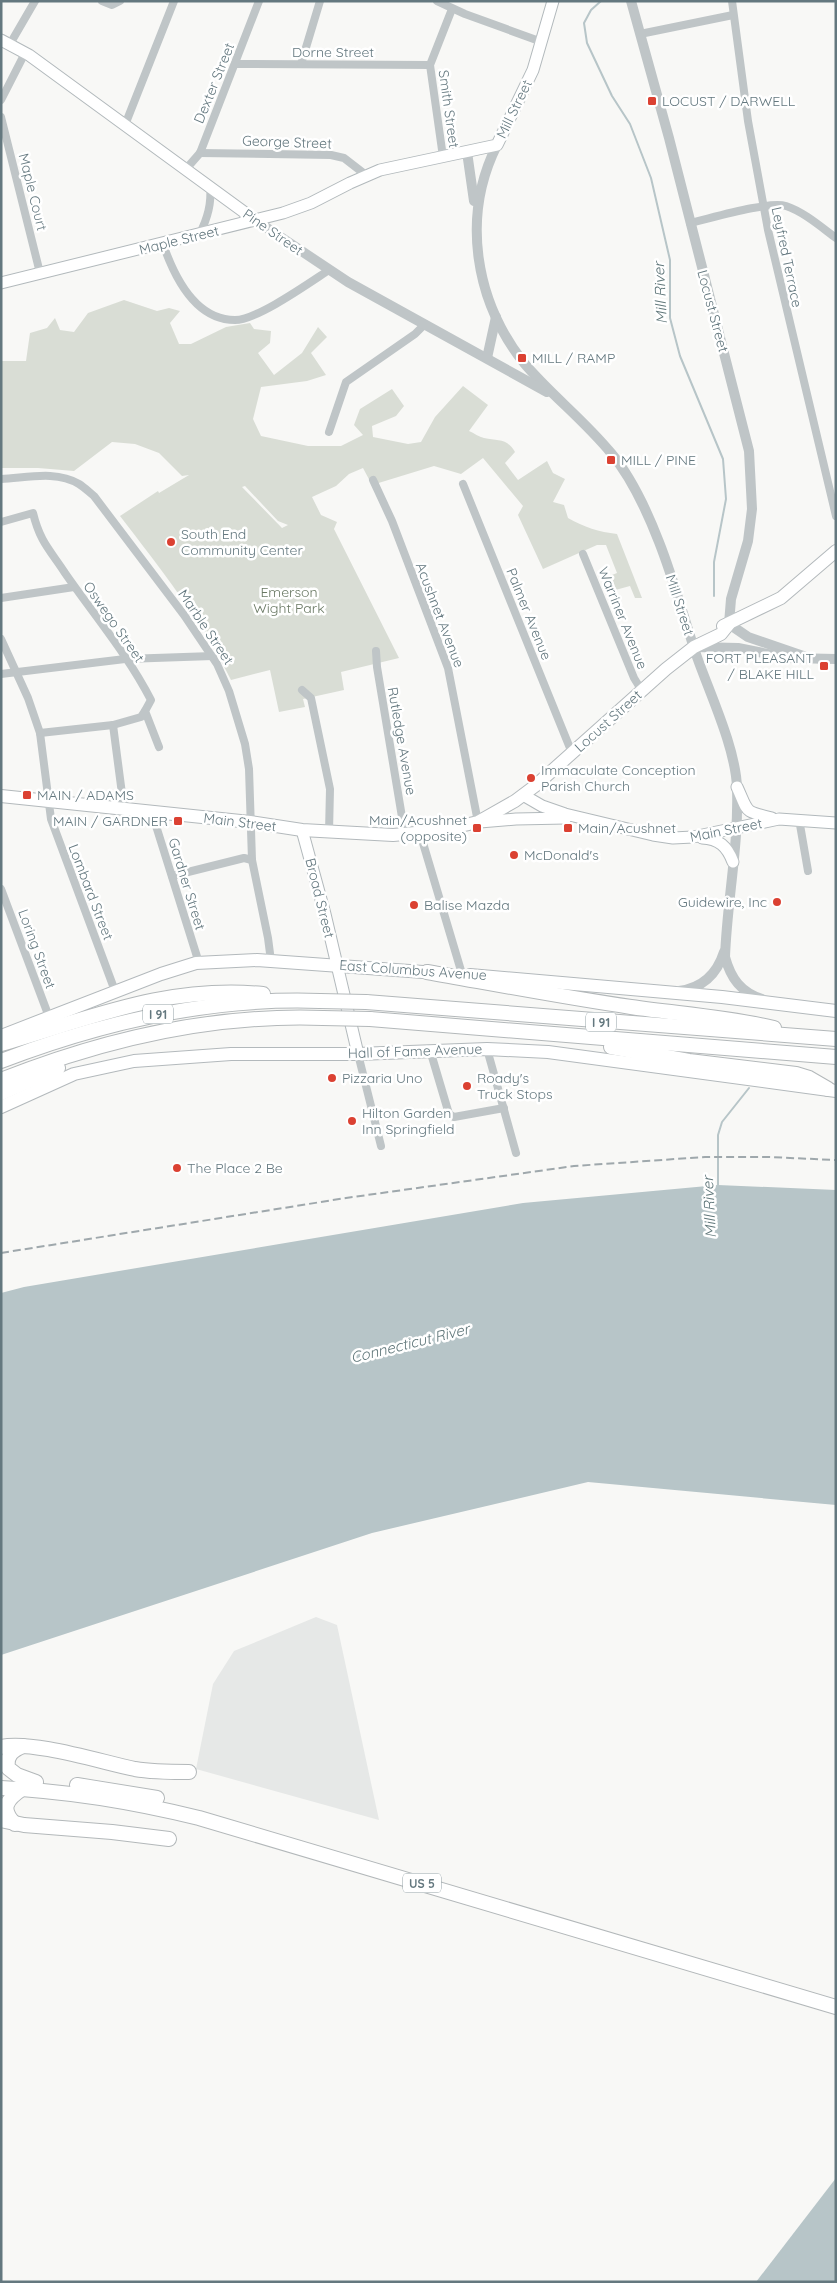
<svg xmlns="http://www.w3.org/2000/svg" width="837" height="2283" font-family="Quicksand,sans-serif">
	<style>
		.built { fill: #e6e8e7 }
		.green { fill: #d9ddd5; fill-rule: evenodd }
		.water { fill: #b7c5c8 }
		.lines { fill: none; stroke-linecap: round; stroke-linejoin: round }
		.stream { stroke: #b7c5c8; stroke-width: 2 }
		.secondary-casing { stroke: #b2b9bc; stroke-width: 13 }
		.primary-casing { stroke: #b3b9bc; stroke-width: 14 }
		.motorway-casing { stroke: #b3b8ba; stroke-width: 16 }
		.minor { stroke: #bfc5c7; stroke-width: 8 }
		.tertiary { stroke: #bfc5c7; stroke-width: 10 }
		.secondary { stroke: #fff; stroke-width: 11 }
		.primary { stroke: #fff; stroke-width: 12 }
		.motorway { stroke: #fff; stroke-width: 14 }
		.rail { stroke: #9fa8ac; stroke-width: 2; stroke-dasharray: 8 4; stroke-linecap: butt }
		.motorway-bridge-casing { stroke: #b3b8ba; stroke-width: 16; stroke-linecap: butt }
		.motorway-bridge { stroke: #fff; stroke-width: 14 }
		.poi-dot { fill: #db4132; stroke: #fff; stroke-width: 2 }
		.labels { text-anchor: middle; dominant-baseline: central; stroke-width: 5; stroke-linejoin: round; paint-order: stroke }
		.shield { fill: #fff; stroke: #92a0a5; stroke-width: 1 }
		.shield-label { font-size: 12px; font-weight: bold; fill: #64787f }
		.street-label { font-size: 14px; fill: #64787f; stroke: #fff }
		.poi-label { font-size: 14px; fill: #64787f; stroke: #fff; text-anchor: start }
		.park-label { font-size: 14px; fill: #697863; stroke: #fff }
		.water-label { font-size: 15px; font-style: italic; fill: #5f7679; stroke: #fff }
	</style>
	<rect width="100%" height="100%" fill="#f8f8f6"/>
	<!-- built -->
	<path class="built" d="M 316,1617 L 337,1625 L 379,1820 L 196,1769 L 213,1684 L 234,1651 Z"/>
	<!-- green -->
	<path class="green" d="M 124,300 L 157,311 L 169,308 L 180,311 L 170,323 L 179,344 L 191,344 L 226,327 L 250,323 L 254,329 L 271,331 L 270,343 L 258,353 L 274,375 L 302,353 L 318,327 L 327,337 L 311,353 L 326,375 L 307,381 L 261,387 L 253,419 L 261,436 L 308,446 L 341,446 L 363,435 L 354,425 L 360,409 L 392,389 L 404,406 L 396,416 L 372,426 L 373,437 L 408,444 L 421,442 L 435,417 L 463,386 L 488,405 L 469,431 C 474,433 479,437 484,438 C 498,441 507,438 515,452 L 505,463 L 518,480 L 547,461 L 553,473 L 565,479 L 553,502 L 564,505 L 568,518 C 584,527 599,532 617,534 L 642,598 L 635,598 L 630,586 L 608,592 L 602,579 L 617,573 L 606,545 L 597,545 L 543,569 L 518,515 L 523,506 L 483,458 L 461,474 L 434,466 L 372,485 L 363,468 L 349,474 L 336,486 L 312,497 L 321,515 L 337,522 L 334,529 L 399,658 L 341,672 L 344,690 L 303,699 L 305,707 L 279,712 L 270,670 L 231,680 C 202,621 160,568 120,516 L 158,491 L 159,493 L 189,475 L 182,476 L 159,453 L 135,444 L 112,442 L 74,471 L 38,468 L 1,468 L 1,361 L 26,361 L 30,333 L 47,328 L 55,318 L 60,330 L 74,332 L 88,313 ZM 245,486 L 278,521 L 288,525 L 282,528 L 242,487 Z"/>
	<!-- water -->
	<g class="water">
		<path d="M 718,1185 L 836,1190 L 836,1505 L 588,1482 L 372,1533 L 1,1655 L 1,1293 L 24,1287 L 523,1203 Z"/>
		<path d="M 836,2178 L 836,2282 L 756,2282 Z"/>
	</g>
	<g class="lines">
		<!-- stream -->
		<g class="stream">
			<path d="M 601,1 L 591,10 L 584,23 L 587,43 L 612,96 L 630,124 L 651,178 L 670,260 L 670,318 L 680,356 L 723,459 L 726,499 L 714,562 L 714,596"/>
			<path d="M 718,1188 L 718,1135 L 722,1122 L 749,1088"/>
		</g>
		<defs>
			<g id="secondary">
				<path d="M 1,40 L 29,55 L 255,220"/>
				<path d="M 1,283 L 283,213 L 311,203 L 350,183 L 380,170 L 497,145 L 533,70 L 553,1"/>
				<path d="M 737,787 C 749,813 743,811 772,818"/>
				<path d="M 523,795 L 542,806 L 565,814 L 653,835 L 673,838 L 693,837 L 779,819 L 836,823"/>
				<path d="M 480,822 L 516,819 L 566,818"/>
				<path d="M 302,830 L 325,914 L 358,1054"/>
				<path d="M 702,838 C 719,839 727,846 733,862"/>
			</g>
			<g id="primary">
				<path d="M 723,626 L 781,598 L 836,551"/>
				<path d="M 1,796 L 250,822 L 302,830 L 393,835 L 438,831 L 478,822 L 515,801 L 535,786 L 666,669 L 694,647 L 721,634 L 729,624"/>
				<path d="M 470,975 L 722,997 L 836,1011"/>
				<path d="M 1,1036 L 161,974 L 196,963 L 257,960 L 437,973"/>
				<path d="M 1,1107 L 74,1074 L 134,1061 L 231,1054 L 358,1054 L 487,1049 L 548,1052 L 836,1091"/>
			</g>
			<g id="motorway">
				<path d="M 427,972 C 495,984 563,997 631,1007 C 679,1014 727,1017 774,1028"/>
				<path d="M 366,1002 L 836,1039"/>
				<path d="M 370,1019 L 836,1057"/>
				<path d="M 1,1044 C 91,1018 166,985 263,994"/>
				<path d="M 611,1047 L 689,1061 L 796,1074 L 809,1078 L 828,1089"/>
				<path d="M 1,1061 C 103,1022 210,997 320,1001"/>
				<path d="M 1,1080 C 104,1039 212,1014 323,1018"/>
				<path d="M 1,1093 L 58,1068"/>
				<path d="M 23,1746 C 13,1750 6,1755 8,1768 L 17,1775 L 36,1782"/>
				<path d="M 1,1747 C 32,1740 101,1762 135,1769 C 152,1772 171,1772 189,1772"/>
				<path d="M 77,1785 L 157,1798"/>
				<path d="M 1,1788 C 68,1791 134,1802 199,1818 L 836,2007"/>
				<path d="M 1,1820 L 24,1825 L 112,1832 L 169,1839"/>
				<path d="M 15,1824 C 0,1809 6,1800 22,1789"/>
			</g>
		</defs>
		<!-- secondary casing -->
		<use href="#secondary" class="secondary-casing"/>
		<!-- primary casing -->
		<use href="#primary" class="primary-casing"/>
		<!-- motorway casing -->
		<use href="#motorway" class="motorway-casing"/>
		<!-- minor -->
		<g class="minor">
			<path d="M 102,1 L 112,5 L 120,1"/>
			<path d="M 437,1 L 465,14 L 542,42"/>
			<path d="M 732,1 L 748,121 L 768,230 L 836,516"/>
			<path d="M 640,34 L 733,15"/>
			<path d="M 10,44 L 35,1"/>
			<path d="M 236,64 L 430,65"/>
			<path d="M 301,64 L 320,1"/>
			<path d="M 1,100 L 25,53"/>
			<path d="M 1,117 L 40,273"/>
			<path d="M 125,125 L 174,1"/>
			<path d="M 200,153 L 331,155 L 344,158 L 366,175"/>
			<path d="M 443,157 L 430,65 L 452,9"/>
			<path d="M 186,169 L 200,153 L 259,1"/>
			<path d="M 690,223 C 712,218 768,201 786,206 C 804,212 821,227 836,238"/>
			<path d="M 199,235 C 207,220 212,205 210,187"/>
			<path d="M 163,244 C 174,276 195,320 235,320 C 257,320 309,283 329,270"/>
			<path d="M 329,432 L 346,382 L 415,334 L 425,324"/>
			<path d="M 1,479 C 26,478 56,470 79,484 C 84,487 89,492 94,496 L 184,615 L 217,664 L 229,691 L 245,744 L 249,769 L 252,860 L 268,938 L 271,961"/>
			<path d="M 373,480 L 392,521 L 448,668 L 478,822"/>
			<path d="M 463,484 L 572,753"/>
			<path d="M 1,522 L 33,513 C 40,542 50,550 65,573 C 94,615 128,655 151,700 L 145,711 L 159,747"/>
			<path d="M 583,554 L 634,678 L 642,691"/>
			<path d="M 1,598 L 74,587"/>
			<path d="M 1,639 L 28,698 L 40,733 L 51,819 L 115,991"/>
			<path d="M 376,651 L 377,667 L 405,835"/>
			<path d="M 1,674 L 125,659 L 213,656"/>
			<path d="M 302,690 L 311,698 L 330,789 L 329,832"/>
			<path d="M 113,725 L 124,809"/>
			<path d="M 40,733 L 113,725 L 141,717 L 145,711"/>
			<path d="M 152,813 L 199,963"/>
			<path d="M 799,819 L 808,871"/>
			<path d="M 420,833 L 462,974"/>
			<path d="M 172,876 L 244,858 L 252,860"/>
			<path d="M 1,889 L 49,1017"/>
			<path d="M 487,1049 L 516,1153"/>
			<path d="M 430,1050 L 449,1114 L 454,1117 L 504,1108"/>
			<path d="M 358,1054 L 381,1146"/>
		</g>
		<!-- tertiary -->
		<g class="tertiary">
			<path d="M 631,1 L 669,138 L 749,451 L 752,509 L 748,541 L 731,599 L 729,624 L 748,637 L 809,658"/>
			<path d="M 497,145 C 461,217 475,301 524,363 C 551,395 584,420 611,453 C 632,478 647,511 659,542 C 674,580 684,619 697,657 C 710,694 736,749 737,788 C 739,845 727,901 725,957 C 731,979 741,992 762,999"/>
			<path d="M 467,152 L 474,201"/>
			<path d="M 255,220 L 348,282 L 547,392"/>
			<path d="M 487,358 L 496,317"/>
			<path d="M 695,647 L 738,648 L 788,658 L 836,659"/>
			<path d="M 679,991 C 702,988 717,974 724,952"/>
		</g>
		<!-- secondary -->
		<use href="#secondary" class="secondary"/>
		<!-- primary -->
		<use href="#primary" class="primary"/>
		<!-- motorway -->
		<use href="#motorway" class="motorway"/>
		<!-- rail -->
		<path class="rail" d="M 1,1253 L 346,1198 L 574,1166 L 705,1157 L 768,1157 L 836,1160"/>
		<defs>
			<g id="motorway-bridge">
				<path d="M 320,1001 L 366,1002"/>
				<path d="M 323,1018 L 370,1019"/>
			</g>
		</defs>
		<!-- motorway-bridge casing -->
		<use href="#motorway-bridge" class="motorway-bridge-casing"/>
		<!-- motorway-bridge -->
		<use href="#motorway-bridge" class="motorway-bridge"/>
	</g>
	<!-- markers -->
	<g class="poi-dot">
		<rect x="647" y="96" width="10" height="10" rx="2.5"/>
		<rect x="517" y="353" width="10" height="10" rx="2.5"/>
		<rect x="606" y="455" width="10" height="10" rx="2.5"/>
		<circle cx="171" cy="542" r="5"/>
		<rect x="819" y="661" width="10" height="10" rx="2.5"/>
		<circle cx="531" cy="778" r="5"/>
		<rect x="22" y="790" width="10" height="10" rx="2.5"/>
		<rect x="173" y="816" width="10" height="10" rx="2.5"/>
		<rect x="472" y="823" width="10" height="10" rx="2.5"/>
		<rect x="563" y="823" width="10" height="10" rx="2.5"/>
		<circle cx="514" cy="855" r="5"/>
		<circle cx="777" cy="902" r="5"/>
		<circle cx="414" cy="905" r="5"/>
		<circle cx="332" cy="1078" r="5"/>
		<circle cx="467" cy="1086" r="5"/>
		<circle cx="352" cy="1121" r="5"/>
		<circle cx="177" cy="1168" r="5"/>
	</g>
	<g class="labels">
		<!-- shield labels -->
		<g class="shield">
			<rect x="143" y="1004.5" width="30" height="19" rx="4"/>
			<rect x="586" y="1012.5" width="30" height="19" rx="4"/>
			<rect x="403" y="1873.5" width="38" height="19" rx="4"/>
		</g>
		<g class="shield-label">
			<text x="158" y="1014">I 91</text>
			<text x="601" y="1022">I 91</text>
			<text x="422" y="1883">US 5</text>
		</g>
		<!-- street labels -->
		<g class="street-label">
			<text x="333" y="52">Dorne Street</text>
			<text transform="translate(214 83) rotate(-68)">Dexter Street</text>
			<text transform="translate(449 109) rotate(82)">Smith Street</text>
			<text transform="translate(514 109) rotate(-64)">Mill Street</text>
			<text transform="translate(287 142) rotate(2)">George Street</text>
			<text transform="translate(33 192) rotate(76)">Maple Court</text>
			<text transform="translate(273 232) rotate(35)">Pine Street</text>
			<text transform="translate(179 240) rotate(-14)">Maple Street</text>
			<text transform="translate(787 257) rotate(78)">Leyfred Terrace</text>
			<text transform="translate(713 311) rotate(75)">Locust Street</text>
			<text transform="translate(680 605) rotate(72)">Mill Street</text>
			<text transform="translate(529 614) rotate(68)">Palmer Avenue</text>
			<text transform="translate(440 615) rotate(69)">Acushnet Avenue</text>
			<text transform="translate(623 618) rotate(68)">Warriner Avenue</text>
			<text transform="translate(114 622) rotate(55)">Oswego Street</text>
			<text transform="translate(206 627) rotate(56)">Marble Street</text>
			<text transform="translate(608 721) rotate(-42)">Locust Street</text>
			<text transform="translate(402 741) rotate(80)">Rutledge Avenue</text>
			<text transform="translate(240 822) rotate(7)">Main Street</text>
			<text transform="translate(726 830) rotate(-11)">Main Street</text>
			<text transform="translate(187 884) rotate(73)">Gardner Street</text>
			<text transform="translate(91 892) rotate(69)">Lombard Street</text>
			<text transform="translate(320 898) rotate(76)">Broad Street</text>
			<text transform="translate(37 949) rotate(70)">Loring Street</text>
			<text transform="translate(413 970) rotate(4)">East Columbus Avenue</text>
			<text transform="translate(415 1051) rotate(-2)">Hall of Fame Avenue</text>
		</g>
		<!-- poi labels -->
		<g class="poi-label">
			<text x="662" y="101">LOCUST / DARWELL</text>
			<text x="532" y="358">MILL / RAMP</text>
			<text x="621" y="460">MILL / PINE</text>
			<text x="181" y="534">South End<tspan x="181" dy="16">Community Center</tspan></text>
			<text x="814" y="658" text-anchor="end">FORT PLEASANT<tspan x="814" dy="16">/ BLAKE HILL</tspan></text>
			<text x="541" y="770">Immaculate Conception<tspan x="541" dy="16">Parish Church</tspan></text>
			<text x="37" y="795">MAIN / ADAMS</text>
			<text x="467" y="820" text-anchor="end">Main/Acushnet<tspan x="467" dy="16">(opposite)</tspan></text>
			<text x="168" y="821" text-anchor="end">MAIN / GARDNER</text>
			<text x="578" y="828">Main/Acushnet</text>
			<text x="524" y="855">McDonald's</text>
			<text x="767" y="902" text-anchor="end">Guidewire, Inc</text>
			<text x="424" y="905">Balise Mazda</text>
			<text x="342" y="1078">Pizzaria Uno</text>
			<text x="477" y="1078">Roady's<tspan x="477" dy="16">Truck Stops</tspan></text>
			<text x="362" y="1113">Hilton Garden<tspan x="362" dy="16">Inn Springfield</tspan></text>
			<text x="187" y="1168">The Place 2 Be</text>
		</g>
		<!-- park labels -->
		<g class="park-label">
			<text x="289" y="592">Emerson<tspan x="289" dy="16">Wight Park</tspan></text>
		</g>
		<!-- water labels -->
		<g class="water-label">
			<text transform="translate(660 293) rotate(-93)">Mill River</text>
			<text transform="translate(709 1207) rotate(-93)">Mill River</text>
			<text transform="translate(410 1343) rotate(-14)">Connecticut River</text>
		</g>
	</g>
	<!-- border -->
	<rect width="837" height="2283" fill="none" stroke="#64787f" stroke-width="5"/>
</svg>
